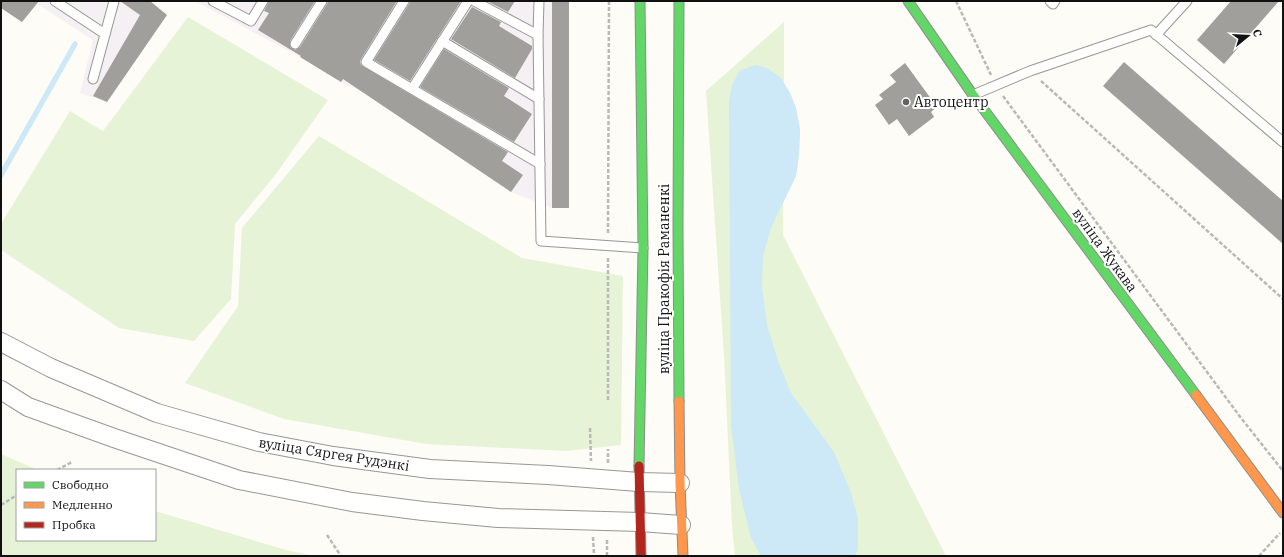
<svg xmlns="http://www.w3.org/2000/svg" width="1284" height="557" font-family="'IBM Plex Serif',serif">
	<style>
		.industrial { fill: #f5f0f3 }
		.green { fill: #e7f3d7 }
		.water { fill: #cde8f7 }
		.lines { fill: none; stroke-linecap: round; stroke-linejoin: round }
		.stream { stroke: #cde8f7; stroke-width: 5.5 }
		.building { fill: #a19f9c }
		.lane-casing { stroke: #979795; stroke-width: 11 }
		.street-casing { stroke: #979795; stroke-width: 20 }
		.fast-casing { stroke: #8e8d8b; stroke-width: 11 }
		.slow-casing { stroke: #8e8d8b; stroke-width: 11 }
		.jam-casing { stroke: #8e8d8b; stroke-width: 11 }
		.path { stroke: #b9b9b8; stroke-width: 2.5; stroke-dasharray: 4 2; stroke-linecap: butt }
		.lane { stroke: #fffffe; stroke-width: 9 }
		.street { stroke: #fffffe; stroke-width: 18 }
		.fast { stroke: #63d668; stroke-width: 9 }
		.slow { stroke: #ff974d; stroke-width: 9 }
		.jam { stroke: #b3261e; stroke-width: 9 }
		.poi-dot { fill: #646362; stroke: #fff; stroke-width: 1.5 }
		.labels { text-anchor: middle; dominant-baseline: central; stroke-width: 4; stroke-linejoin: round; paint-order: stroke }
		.poi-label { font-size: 14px; fill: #111; stroke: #fff; text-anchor: start }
		.street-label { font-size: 14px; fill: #111; stroke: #fff }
	</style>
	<rect width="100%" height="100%" fill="#fdfcf7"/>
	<!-- industrial -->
	<g class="industrial">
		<path d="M 1,1 L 150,1 L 167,15 L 107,102 L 80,93 L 93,40 L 37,4 L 22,22 L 1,8 Z"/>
		<path d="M 195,1 L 569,1 L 569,208 L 552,208 L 511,192 L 363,92 L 341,82 L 300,57 Z"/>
	</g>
	<!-- green -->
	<g class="green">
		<path d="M 188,17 L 328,100 L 276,174 L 235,224 L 231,299 L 194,341 L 119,328 L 1,250 L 1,224 L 70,111 L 103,131 Z"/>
		<path d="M 784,22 L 784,83 L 790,93 L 796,108 L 800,129 L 799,155 L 796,176 L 783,203 L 783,235 L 946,556 L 735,556 L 732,526 L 724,355 L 706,91 Z"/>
		<path d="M 319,136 L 522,258 L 623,276 L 621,445 L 566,451 L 426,444 L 284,419 L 185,383 L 238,306 L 242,228 Z"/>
		<path d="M 1,454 L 38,470 L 17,470 L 17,540 L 155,540 L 155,511 L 286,550 L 314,556 L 1,556 Z"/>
	</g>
	<!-- water -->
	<path class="water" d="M 756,65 L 769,69 L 781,78 L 790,93 L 796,108 L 800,129 L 799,155 L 796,176 L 771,228 L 763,256 L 762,287 L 767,325 L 778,361 L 791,393 L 834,452 L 850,490 L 858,518 L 858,550 L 855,556 L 761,556 L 751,538 L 739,489 L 731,425 L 729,101 L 732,85 L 740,70 Z"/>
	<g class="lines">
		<!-- stream -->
		<path class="stream" d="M 1,175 L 75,44"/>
	</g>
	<!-- building -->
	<g class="building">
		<path d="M 1,1 L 39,1 L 22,22 L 1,8 Z"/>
		<path d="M 120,1 L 150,1 L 167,15 L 107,102 L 93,96 L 140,15 Z"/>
		<path d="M 269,1 L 315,1 L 290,41 L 290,47 L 295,50 L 300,47 L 327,4 L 328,1 L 397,1 L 361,59 L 360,62 L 361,65 L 508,152 L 502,161 L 523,175 L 511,192 L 343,79 L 341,82 L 300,57 L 301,56 L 258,30 L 269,13 L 264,11 Z"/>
		<path d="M 410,1 L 461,1 L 410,81 L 374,60 L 409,4 Z"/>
		<path d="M 487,1 L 515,1 L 508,12 Z"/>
		<rect x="552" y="1" width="17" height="207"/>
		<path d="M 1231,1 L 1279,1 L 1224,64 L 1197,40 Z"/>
		<path d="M 472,7 L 501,22 L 499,26 L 532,46 L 532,49 L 515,78 L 451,39 Z"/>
		<path d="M 444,49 L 509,88 L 504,96 L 532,114 L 514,142 L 420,87 Z"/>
		<path d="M 1124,62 L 1283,201 L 1283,244 L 1103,86 Z"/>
		<path d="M 905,63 L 937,107 L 931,112 L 934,117 L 909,136 L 897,119 L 889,125 L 875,105 L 883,99 L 879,95 L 896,82 L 890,75 Z"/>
	</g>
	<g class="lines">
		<defs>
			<g id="lane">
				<path d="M 55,1 L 105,34"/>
				<path d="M 213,1 L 251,21 L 263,1"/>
				<path d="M 404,1 L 366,62 L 540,164"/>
				<path d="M 474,1 L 538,35"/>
				<path d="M 539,1 L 538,35 L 541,241 L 643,248"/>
				<path d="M 1050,1 L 1053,4 L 1055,1"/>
				<path d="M 1156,35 L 1187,1"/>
				<path d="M 442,41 L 539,99"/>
				<path d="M 295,44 L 322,1"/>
				<path d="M 93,79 L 114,1"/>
				<path d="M 412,89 L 468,1"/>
				<path d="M 973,95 L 1030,71 L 1151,30 L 1283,142"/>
			</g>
			<g id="street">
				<path d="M 1,342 L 51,368 L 157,413 L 259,442 L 333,456 L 430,469 L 548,475 L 639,482 L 680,483"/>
				<path d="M 1,390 L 28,407 L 114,438 L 239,480 L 352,502 L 423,511 L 498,518 L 640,522 L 681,525"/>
			</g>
			<g id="fast">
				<path d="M 679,1 L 678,225 L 679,401"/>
				<path d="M 908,1 L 973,95 L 1196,395"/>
				<path d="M 639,466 L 643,248 L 640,1"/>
			</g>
			<g id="slow">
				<path d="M 1196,395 L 1283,513"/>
				<path d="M 679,401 L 680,483 L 683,556"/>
			</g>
			<path id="jam" d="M 639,466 L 641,556"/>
		</defs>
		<!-- lane casing -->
		<use href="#lane" class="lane-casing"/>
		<!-- street casing -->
		<use href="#street" class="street-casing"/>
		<!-- fast casing -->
		<use href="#fast" class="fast-casing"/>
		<!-- slow casing -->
		<use href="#slow" class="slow-casing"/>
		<!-- jam casing -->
		<use href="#jam" class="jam-casing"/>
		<!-- path -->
		<g class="path">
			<path d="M 956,1 L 991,75"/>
			<path d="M 1041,81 L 1283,299"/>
			<path d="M 1003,96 L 1241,418 L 1283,471"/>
			<path d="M 608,233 L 609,1"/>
			<path d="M 608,258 L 608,402"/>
			<path d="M 590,428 L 591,461"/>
			<path d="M 608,463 L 608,449"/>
			<path d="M 57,470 L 72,462"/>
			<path d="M 1,505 L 17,495"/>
			<path d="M 327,535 L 341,556"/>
			<path d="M 593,537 L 594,555"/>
			<path d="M 607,556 L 607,538"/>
			<path d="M 1259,556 L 1280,533"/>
		</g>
		<!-- lane -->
		<use href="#lane" class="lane"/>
		<!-- street -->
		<use href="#street" class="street"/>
		<!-- fast -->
		<use href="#fast" class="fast"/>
		<!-- slow -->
		<use href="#slow" class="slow"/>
		<!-- jam -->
		<use href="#jam" class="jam"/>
	</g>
	<!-- markers -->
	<circle class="poi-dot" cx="906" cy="102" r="4"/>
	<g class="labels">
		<!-- poi labels -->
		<g class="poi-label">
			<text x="914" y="102">Автоцентр</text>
		</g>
		<!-- street labels -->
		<g class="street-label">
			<text transform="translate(1105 250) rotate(54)">вуліца Жукава</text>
			<text transform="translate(664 279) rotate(-90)">вуліца Пракофія Раманенкі</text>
			<text transform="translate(334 454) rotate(9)">вуліца Сяргея Рудэнкі</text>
		</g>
	</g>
	<!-- border -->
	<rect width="1284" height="557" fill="none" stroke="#111111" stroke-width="4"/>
	<!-- legend -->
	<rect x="16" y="469" width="140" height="72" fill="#ffffff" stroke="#a0a0a0"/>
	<rect x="24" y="482" width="20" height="6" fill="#63d668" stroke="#a0a0a0"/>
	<text x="52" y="489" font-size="12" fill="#111111">Свободно</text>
	<rect x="24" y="502" width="20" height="6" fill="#ff974d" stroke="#a0a0a0"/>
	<text x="52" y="509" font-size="12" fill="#111111">Медленно</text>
	<rect x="24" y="522" width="20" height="6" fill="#b3261e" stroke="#a0a0a0"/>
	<text x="52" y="529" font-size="12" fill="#111111">Пробка</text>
	<!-- north arrow -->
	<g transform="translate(1248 36) rotate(72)" stroke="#ffffff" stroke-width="3" paint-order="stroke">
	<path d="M0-3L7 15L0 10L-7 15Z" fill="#111111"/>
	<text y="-6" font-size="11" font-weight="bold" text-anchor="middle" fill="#111111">С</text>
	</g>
</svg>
